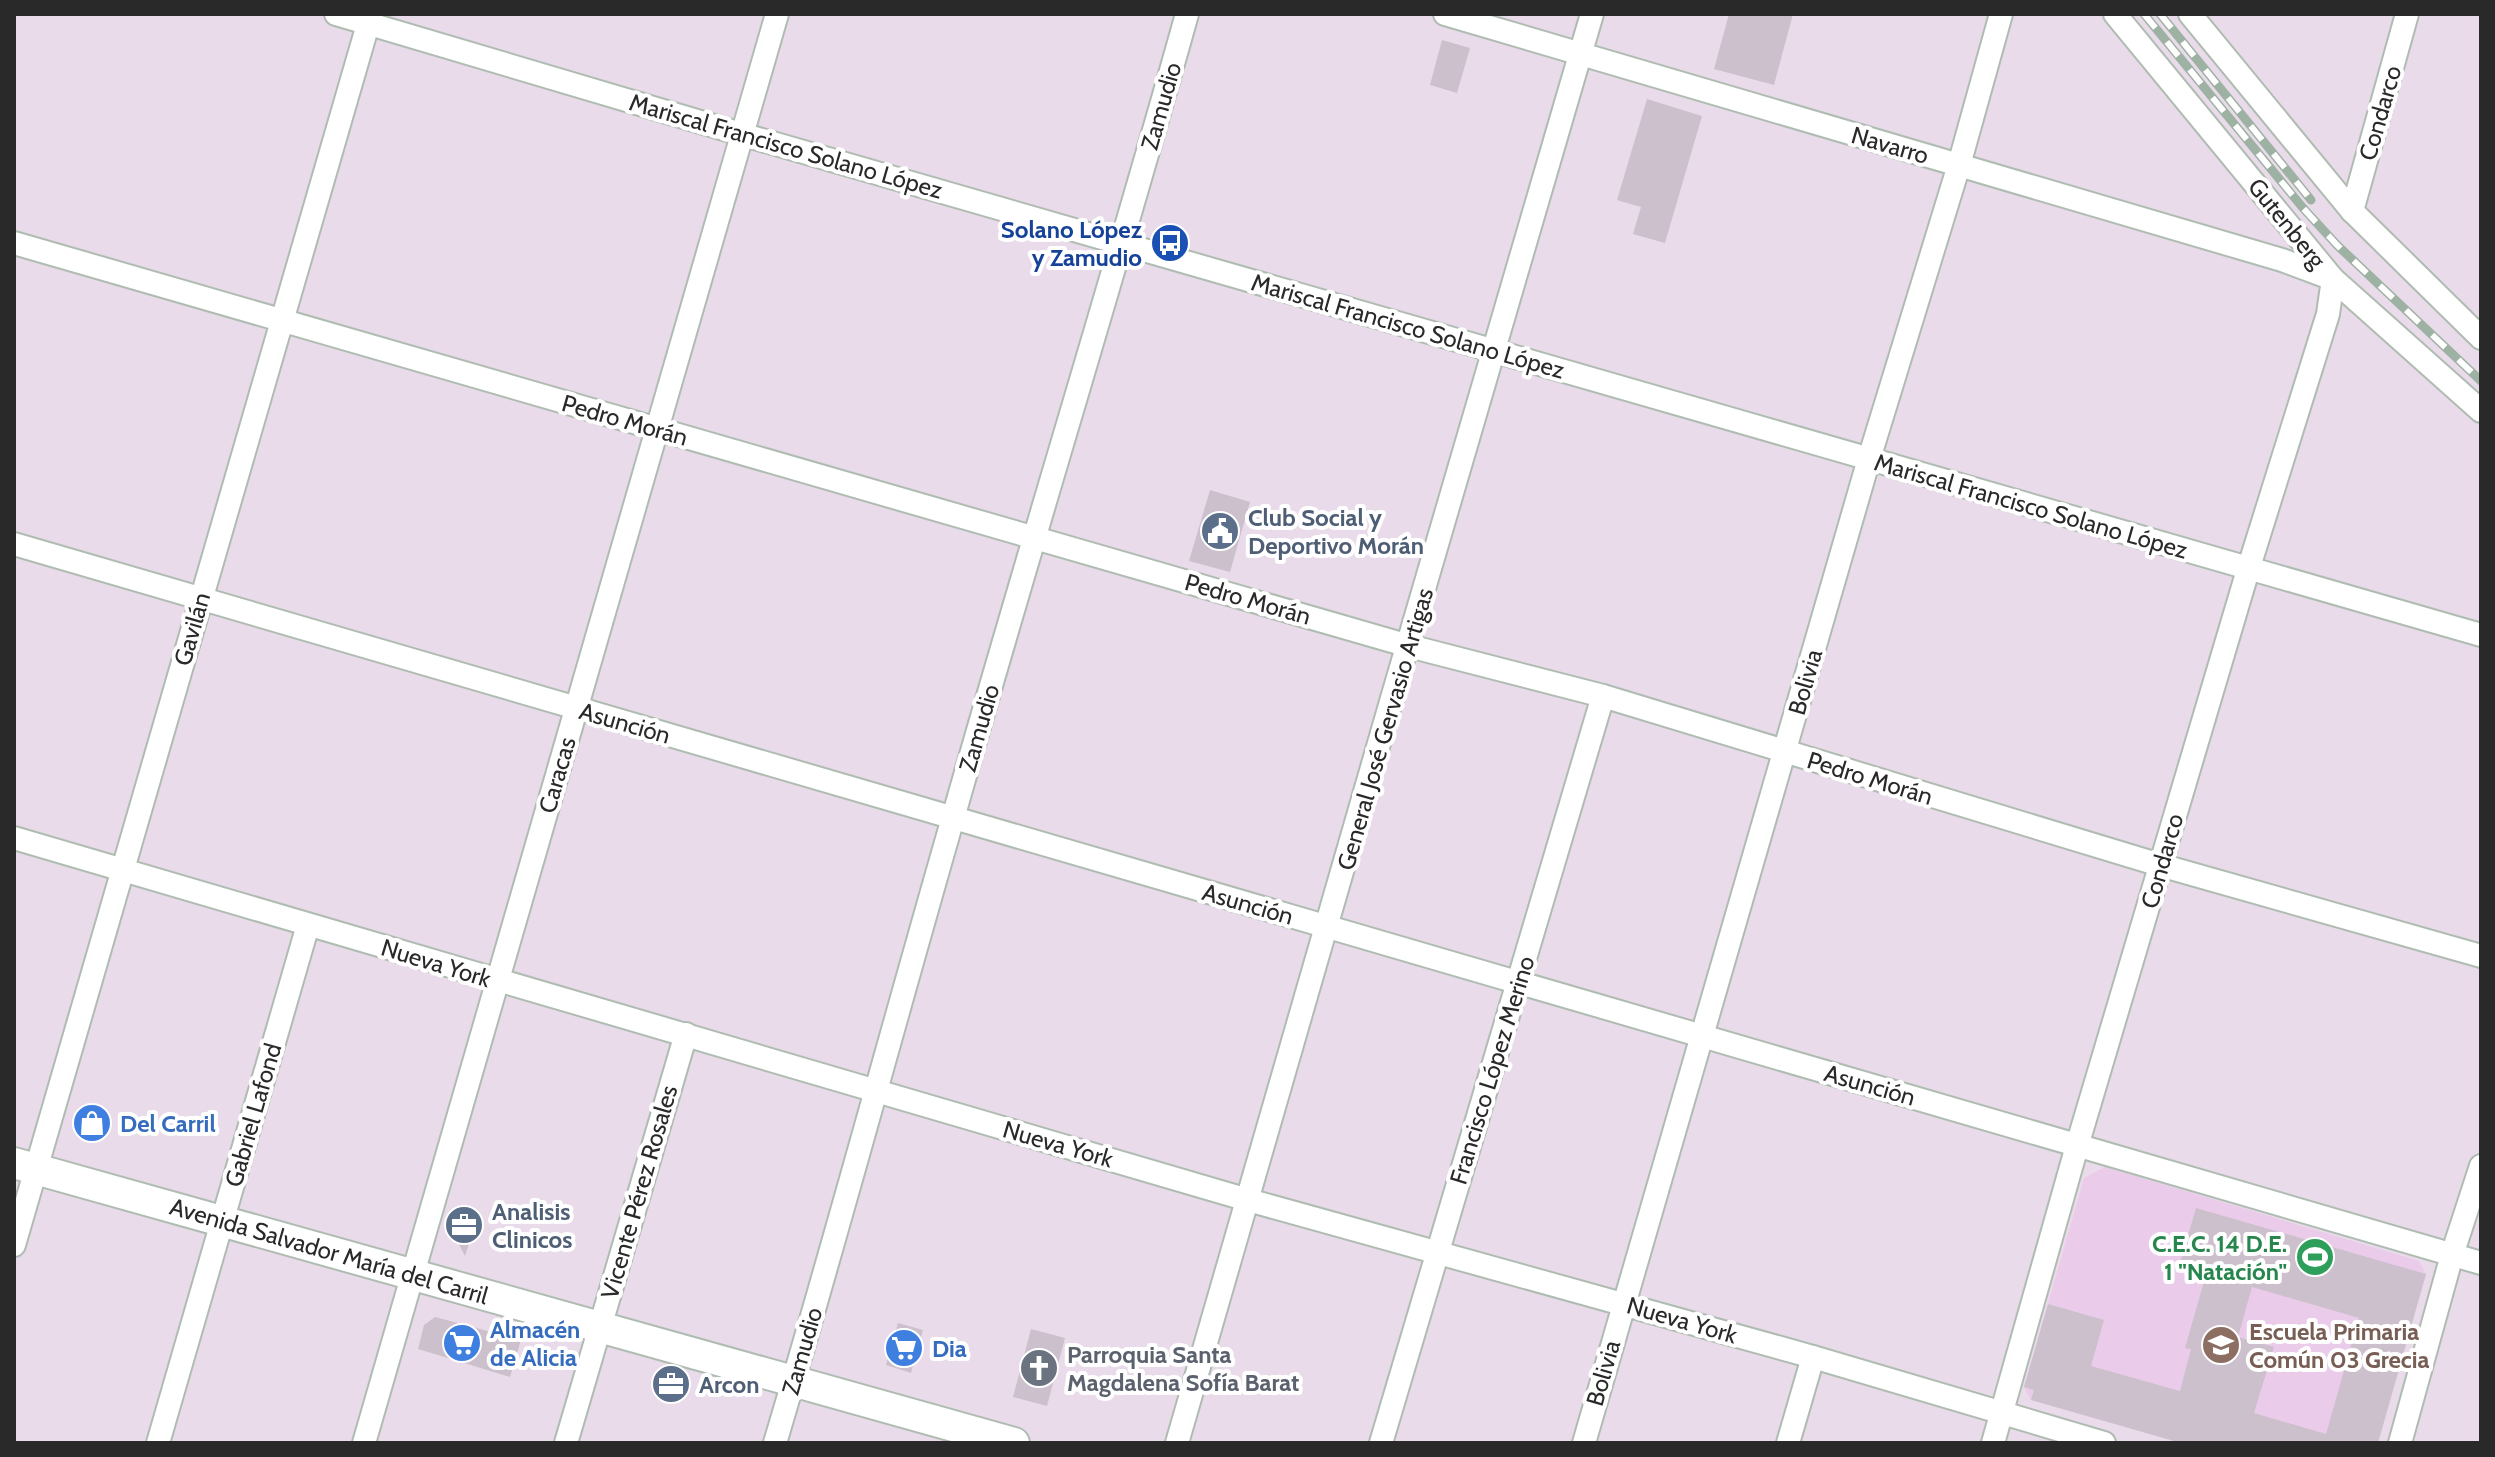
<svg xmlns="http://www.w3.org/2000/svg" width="2495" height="1457" font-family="Cabin,sans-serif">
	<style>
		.education { fill: #ebcbea }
		.building { fill: #ccc0cd; fill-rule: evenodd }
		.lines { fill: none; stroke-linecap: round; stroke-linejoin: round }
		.minor-casing { stroke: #afbcb1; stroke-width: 26 }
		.secondary-casing { stroke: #afbcb1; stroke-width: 34 }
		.minor { stroke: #fff; stroke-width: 22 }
		.secondary { stroke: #fff; stroke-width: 30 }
		.rail-casing { stroke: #9eb2a3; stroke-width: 9 }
		.rail { stroke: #fff; stroke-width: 6; stroke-dasharray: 18; stroke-linecap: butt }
		.labels { text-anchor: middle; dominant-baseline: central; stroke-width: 8; stroke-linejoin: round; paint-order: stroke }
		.street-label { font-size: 24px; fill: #292929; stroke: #fff }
		.transit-label { font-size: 24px; font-weight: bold; fill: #164399; stroke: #fff; text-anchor: end }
		.service-label { font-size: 24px; font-weight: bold; fill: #4e5e75; stroke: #fff; text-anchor: start }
		.shop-label { font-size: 24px; font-weight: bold; fill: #366cbe; stroke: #fff; text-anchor: start }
		.leisure-label { font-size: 24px; font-weight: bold; fill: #27864d; stroke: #fff; text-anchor: end }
		.education-label { font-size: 24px; font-weight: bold; fill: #785e54; stroke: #fff; text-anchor: start }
		.worship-label { font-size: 24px; font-weight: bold; fill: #5b616d; stroke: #fff; text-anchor: start }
	</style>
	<rect width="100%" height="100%" fill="#e9dbea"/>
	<!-- education -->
	<path class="education" d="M 2105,1167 L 2419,1261 L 2426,1274 L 2378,1443 L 2181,1443 L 2031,1400 L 2024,1387 L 2084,1178 Z"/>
	<!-- building -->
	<g class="building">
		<path d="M 1729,14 L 1793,14 L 1774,85 L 1714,69 Z"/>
		<path d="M 1442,40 L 1470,48 L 1457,93 L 1430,85 Z"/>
		<path d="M 1647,99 L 1702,116 L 1665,243 L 1633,234 L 1641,207 L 1617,200 Z"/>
		<path d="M 1210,490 L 1250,502 L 1230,572 L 1189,561 Z"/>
		<path d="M 2196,1208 L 2426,1274 L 2378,1443 L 2181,1443 L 2031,1400 L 2034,1390 L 2024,1387 L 2048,1304 L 2104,1320 L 2091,1366 L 2180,1391 L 2191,1349 L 2185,1348 L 2207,1271 L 2180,1263 ZM 2252,1287 L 2359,1318 L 2326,1434 L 2254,1413 L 2274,1347 L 2238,1337 Z"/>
		<path d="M 458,1213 L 477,1219 L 465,1256 L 452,1231 Z"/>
		<path d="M 435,1317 L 521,1340 L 510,1377 L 418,1349 L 424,1325 Z"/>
		<path d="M 898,1323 L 923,1330 L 911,1373 L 886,1365 Z"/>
		<path d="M 1031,1329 L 1065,1338 L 1047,1406 L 1013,1397 Z"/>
	</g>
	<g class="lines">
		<defs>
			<g id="minor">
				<path d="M 336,14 L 741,134 L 2481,635"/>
				<path d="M 1445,14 L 2282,260 L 2333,279 L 2328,314 L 2248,570 L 2077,1146 L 1993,1443"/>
				<path d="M 2115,14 L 2333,279 L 2481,411"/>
				<path d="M 2190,14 L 2352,211 L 2481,338"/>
				<path d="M 2352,211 L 2407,14"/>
				<path d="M 14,243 L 1409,646 L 1603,696 L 2160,865 L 2481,956"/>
				<path d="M 14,544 L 2481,1263"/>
				<path d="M 14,838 L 1248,1200 L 1813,1357 L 2104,1443"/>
				<path d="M 14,1245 L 371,14"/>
				<path d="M 158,1443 L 308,925"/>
				<path d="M 364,1443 L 777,14"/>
				<path d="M 566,1443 L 686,1034"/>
				<path d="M 775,1443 C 837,1235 893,1026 953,818 C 1029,549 1112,283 1187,14"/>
				<path d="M 1177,1443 C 1315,966 1451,490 1592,14"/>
				<path d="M 1381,1443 L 1603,696"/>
				<path d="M 1584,1443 L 1869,459 L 1959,165 L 2001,14"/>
				<path d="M 1788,1443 L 1813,1357"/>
				<path d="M 2400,1443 L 2452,1255 L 2481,1166"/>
			</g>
			<path id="secondary" d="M 14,1163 L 1014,1443"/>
		</defs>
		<!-- minor casing -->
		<use href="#minor" class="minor-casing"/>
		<!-- secondary casing -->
		<use href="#secondary" class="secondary-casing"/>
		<!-- minor -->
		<use href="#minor" class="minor"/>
		<!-- secondary -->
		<use href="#secondary" class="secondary"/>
		<defs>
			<g id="rail">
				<path d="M 2144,14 L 2303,208 L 2337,245 L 2481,381"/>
				<path d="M 2160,14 L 2311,200"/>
			</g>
		</defs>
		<!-- rail casing -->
		<use href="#rail" class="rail-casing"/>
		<!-- rail -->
		<use href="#rail" class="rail"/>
	</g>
	<!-- icons -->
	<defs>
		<symbol id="bus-disc" viewBox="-11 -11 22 22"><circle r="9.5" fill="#1a4fb4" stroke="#fff"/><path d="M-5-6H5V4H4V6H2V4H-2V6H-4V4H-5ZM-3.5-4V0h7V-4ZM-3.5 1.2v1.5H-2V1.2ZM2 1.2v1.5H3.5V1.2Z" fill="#fff"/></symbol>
		<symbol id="civic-disc" viewBox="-11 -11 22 22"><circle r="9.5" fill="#5c6f8a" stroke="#fff"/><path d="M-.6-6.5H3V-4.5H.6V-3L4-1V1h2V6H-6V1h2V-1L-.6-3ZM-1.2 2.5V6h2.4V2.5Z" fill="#fff"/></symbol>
		<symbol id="shop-disc" viewBox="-11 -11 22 22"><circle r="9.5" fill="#3f7fe0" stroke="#fff"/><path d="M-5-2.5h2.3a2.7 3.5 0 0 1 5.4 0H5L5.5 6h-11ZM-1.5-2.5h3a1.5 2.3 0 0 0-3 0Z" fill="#fff"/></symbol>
		<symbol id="office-disc" viewBox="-11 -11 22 22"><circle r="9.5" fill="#5c6f8a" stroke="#fff"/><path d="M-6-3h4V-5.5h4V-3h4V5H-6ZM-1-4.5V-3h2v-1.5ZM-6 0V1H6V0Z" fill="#fff"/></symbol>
		<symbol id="stadium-disc" viewBox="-11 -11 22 22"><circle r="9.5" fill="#2e9e5b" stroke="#fff"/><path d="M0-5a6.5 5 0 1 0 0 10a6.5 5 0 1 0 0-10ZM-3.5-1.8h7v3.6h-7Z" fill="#fff"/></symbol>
		<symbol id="supermarket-disc" viewBox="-11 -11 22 22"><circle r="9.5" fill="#3f7fe0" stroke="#fff"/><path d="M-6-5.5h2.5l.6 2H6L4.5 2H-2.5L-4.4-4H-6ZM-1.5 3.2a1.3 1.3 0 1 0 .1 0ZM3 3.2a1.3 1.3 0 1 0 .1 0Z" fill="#fff"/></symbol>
		<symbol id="school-disc" viewBox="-11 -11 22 22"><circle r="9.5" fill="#8d6e63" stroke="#fff"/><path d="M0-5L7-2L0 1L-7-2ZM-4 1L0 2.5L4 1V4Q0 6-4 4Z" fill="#fff"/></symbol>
		<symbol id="church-disc" viewBox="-11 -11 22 22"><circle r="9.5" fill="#6b7280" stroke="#fff"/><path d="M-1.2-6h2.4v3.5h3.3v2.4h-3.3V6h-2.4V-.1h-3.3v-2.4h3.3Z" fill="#fff"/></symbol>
	</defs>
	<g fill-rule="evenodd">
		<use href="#bus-disc" x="1148" y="221" width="44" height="44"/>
		<use href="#civic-disc" x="1198" y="509" width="44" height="44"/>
		<use href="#shop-disc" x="70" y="1101" width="44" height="44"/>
		<use href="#office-disc" x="442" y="1203" width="44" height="44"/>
		<use href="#stadium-disc" x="2293" y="1235" width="44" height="44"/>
		<use href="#supermarket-disc" x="440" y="1321" width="44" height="44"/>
		<use href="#school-disc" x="2199" y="1323" width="44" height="44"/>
		<use href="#supermarket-disc" x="882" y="1326" width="44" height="44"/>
		<use href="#church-disc" x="1017" y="1346" width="44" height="44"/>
		<use href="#office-disc" x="649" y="1362" width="44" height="44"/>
	</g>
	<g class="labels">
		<!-- street labels -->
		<g class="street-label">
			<text transform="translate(1161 106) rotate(-74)">Zamudio</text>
			<text transform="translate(2380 113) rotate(-74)">Condarco</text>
			<text transform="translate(1890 145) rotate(16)">Navarro</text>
			<text transform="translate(786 146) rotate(16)">Mariscal Francisco Solano López</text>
			<text transform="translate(2287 223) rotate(51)">Gutenberg</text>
			<text transform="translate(1408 326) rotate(16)">Mariscal Francisco Solano López</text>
			<text transform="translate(625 420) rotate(16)">Pedro Morán</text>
			<text transform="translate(2031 506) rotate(16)">Mariscal Francisco Solano López</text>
			<text transform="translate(1248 599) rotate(16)">Pedro Morán</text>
			<text transform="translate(192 629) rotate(-74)">Gavilán</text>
			<text transform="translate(1805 682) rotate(-74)">Bolivia</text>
			<text transform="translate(625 723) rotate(16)">Asunción</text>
			<text transform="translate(979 728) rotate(-74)">Zamudio</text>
			<text transform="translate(1385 729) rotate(-74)">General José Gervasio Artigas</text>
			<text transform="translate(557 775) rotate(-74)">Caracas</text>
			<text transform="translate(1870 778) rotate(17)">Pedro Morán</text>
			<text transform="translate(2162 861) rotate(-74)">Condarco</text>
			<text transform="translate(1248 904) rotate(16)">Asunción</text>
			<text transform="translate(436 963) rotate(17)">Nueva York</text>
			<text transform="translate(1492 1070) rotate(-73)">Francisco López Merino</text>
			<text transform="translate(1870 1085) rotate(16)">Asunción</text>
			<text transform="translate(253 1115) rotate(-74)">Gabriel Lafond</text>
			<text transform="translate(1058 1144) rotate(16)">Nueva York</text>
			<text transform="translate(639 1192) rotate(-74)">Vicente Pérez Rosales</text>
			<text transform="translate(329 1251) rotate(16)">Avenida Salvador María del Carril</text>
			<text transform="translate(1682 1320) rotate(16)">Nueva York</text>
			<text transform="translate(802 1351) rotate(-74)">Zamudio</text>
			<text transform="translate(1603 1373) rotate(-74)">Bolivia</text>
		</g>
		<!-- transit labels -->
		<g class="transit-label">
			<text x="1142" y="229">Solano López<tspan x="1142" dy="28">y Zamudio</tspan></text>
		</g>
		<!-- service labels -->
		<g class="service-label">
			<text x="1248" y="517">Club Social y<tspan x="1248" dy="28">Deportivo Morán</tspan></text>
			<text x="492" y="1211">Analisis<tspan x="492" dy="28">Clinicos</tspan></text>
			<text x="699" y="1384">Arcon</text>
		</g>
		<!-- shop labels -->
		<g class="shop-label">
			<text x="120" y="1123">Del Carril</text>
			<text x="490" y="1329">Almacén<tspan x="490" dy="28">de Alicia</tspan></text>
			<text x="932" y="1348">Dia</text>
		</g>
		<!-- leisure labels -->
		<g class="leisure-label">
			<text x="2287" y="1243">C.E.C. 14 D.E.<tspan x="2287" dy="28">1 "Natación"</tspan></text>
		</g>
		<!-- education labels -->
		<g class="education-label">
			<text x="2249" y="1331">Escuela Primaria<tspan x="2249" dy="28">Común 03 Grecia</tspan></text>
		</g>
		<!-- worship labels -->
		<g class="worship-label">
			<text x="1067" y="1354">Parroquia Santa<tspan x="1067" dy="28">Magdalena Sofía Barat</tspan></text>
		</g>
	</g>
	<!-- border -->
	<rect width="2495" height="1457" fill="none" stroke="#292929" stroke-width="32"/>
</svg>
